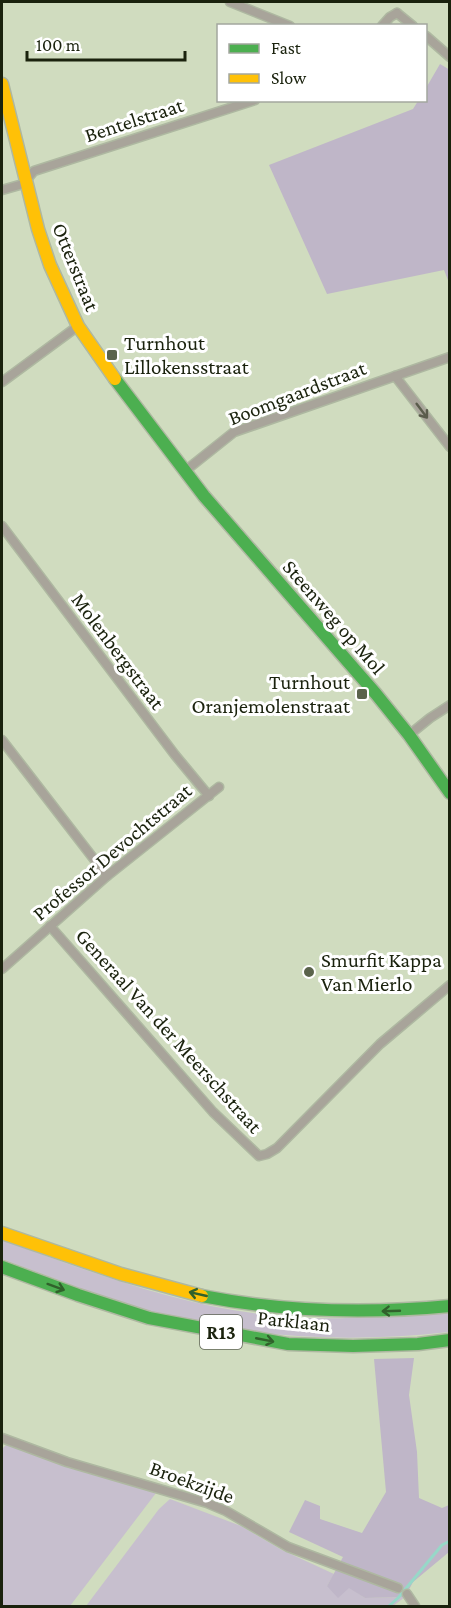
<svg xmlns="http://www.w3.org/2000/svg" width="451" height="1608" font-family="'Crimson Pro',serif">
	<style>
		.green { fill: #c7bfce }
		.forest { fill: #bfb6c8 }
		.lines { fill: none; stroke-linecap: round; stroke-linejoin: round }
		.stream { stroke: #97d8c8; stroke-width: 3 }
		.street-casing { stroke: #aeb8a1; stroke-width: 11 }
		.fast-casing { stroke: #aeb8a1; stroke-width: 15 }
		.slow-casing { stroke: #aeb8a1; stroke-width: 15 }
		.street { stroke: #a8a49a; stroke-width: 8 }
		.fast { stroke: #4caf50; stroke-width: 12 }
		.slow { stroke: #ffc107; stroke-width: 12 }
		.oneway { stroke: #5a5c4c }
		.oneway2 { stroke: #30612b }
		.poi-dot { fill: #5a634b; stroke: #fff; stroke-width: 2 }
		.labels { text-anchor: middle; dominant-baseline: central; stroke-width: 6; stroke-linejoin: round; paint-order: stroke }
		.shield { fill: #fff; stroke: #5f6456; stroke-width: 1.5 }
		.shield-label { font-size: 20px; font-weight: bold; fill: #1a220d }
		.street-label { font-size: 21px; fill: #1a220d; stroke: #fff }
		.poi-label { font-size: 21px; fill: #1a220d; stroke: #fff; text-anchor: start }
	</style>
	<rect width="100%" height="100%" fill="#d0dcbf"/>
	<!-- green -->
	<g class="green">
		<path d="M 2,1240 C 91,1272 181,1307 277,1316 C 335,1322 392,1315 449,1311 L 449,1332 C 352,1343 251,1339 156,1313 C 104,1299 52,1277 2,1259 Z"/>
		<path d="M 8,1443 L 65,1466 L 156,1493 L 70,1606 L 2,1606 L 2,1449 Z"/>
		<path d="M 170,1499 L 241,1526 L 282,1550 L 334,1574 L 327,1586 L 349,1587 L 365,1598 L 405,1597 L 393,1606 L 86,1606 L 159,1509 Z"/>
	</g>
	<!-- forest -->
	<g class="forest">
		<path d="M 440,64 L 450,70 L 449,283 L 444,270 L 327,294 L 269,165 L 413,109 L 418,101 L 426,100 L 426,88 Z"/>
		<path d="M 414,1358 L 409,1395 L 417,1452 L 419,1498 L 442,1508 L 449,1505 L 449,1552 L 413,1582 L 405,1597 L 365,1598 L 349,1588 L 338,1598 L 327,1586 L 343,1557 L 289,1532 L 305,1500 L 320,1506 L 320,1519 L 362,1533 L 386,1492 L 374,1359 Z"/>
	</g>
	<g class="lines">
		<!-- stream -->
		<path class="stream" d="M 389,1606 L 398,1598 L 442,1545 L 450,1541"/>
		<defs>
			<g id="street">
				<path d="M 230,2 L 290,26"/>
				<path d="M 397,13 L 413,26"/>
				<path d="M 382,26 L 390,17 L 397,13"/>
				<path d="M 426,36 L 450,57"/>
				<path d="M 2,190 L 23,184 L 34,171 L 255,100"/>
				<path d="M 395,376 L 450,447"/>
				<path d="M 2,382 L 78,326"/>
				<path d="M 185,471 L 234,432 L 450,357"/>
				<path d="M 2,526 L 175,755 L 209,796"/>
				<path d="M 409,735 L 430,718 L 450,705"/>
				<path d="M 2,740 L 107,876"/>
				<path d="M 50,926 L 213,1112 L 259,1156 L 267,1154 L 277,1148 L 380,1044 L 450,985"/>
				<path d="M 2,969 L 107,876 L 219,787"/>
				<path d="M 2,1438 L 67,1462 L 207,1503 L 226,1511 L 288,1547 L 398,1588"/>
				<path d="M 407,1594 L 415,1606"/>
			</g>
			<g id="fast">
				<path d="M 115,379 L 204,496 L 376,694 L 409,735 L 450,793"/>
				<path d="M 2,1267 L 78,1295 L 149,1318 L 288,1344 L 353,1346 L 418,1344 L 450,1340"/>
				<path d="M 202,1296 C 285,1312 366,1314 450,1306"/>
			</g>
			<g id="slow">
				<path d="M 2,84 L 38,229 L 50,265 L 78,326 L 115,379"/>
				<path d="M 2,1233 L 121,1274 L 202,1296"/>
			</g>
		</defs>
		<!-- street casing -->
		<use href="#street" class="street-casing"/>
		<!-- fast casing -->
		<use href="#fast" class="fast-casing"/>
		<!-- slow casing -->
		<use href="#slow" class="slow-casing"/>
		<!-- street -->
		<use href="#street" class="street"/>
		<!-- fast -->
		<use href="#fast" class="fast"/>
		<!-- slow -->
		<use href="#slow" class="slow"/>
	</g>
	<!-- one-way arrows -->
	<defs><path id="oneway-shaft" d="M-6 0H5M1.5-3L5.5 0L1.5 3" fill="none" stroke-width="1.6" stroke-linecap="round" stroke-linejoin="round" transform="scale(1.5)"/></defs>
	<use class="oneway" href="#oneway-shaft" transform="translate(422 411) rotate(53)"/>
	<g class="oneway2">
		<use href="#oneway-shaft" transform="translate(56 1287) rotate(20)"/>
		<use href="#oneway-shaft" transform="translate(198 1294) rotate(-167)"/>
		<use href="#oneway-shaft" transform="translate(391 1311) rotate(178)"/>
		<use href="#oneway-shaft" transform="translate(265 1340) rotate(11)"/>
	</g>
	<!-- markers -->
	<g class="poi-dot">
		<rect x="106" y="349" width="12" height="12" rx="3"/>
		<rect x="356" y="688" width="12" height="12" rx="3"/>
		<circle cx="309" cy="972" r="6"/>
	</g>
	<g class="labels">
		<!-- shield labels -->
		<rect class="shield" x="200" y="1315" width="42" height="34" rx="4.5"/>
		<g class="shield-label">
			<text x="221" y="1332">R13</text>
		</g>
		<!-- street labels -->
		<g class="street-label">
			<text transform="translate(134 120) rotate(-18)">Bentelstraat</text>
			<text transform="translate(76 267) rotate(68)">Otterstraat</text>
			<text transform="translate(297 393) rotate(-21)">Boomgaardstraat</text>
			<text transform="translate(334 617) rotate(49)">Steenweg op Mol</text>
			<text transform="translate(118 651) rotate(53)">Molenbergstraat</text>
			<text transform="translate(112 852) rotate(-40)">Professor Devochtstraat</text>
			<text transform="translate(169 1031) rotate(48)">Generaal Van der Meerschstraat</text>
			<text transform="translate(294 1321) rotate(6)">Parklaan</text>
			<text transform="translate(192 1482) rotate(20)">Broekzijde</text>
		</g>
		<!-- poi labels -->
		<g class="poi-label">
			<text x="124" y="343">Turnhout<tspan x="124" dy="24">Lillokensstraat</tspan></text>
			<text x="350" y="682" text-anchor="end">Turnhout<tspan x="350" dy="24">Oranjemolenstraat</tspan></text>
			<text x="321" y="960">Smurfit Kappa<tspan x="321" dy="24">Van Mierlo</tspan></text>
		</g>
	</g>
	<!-- border -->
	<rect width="451" height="1608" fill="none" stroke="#1a220d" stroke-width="6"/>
	<!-- legend -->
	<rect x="217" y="24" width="210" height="78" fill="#ffffff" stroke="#a3a79e" stroke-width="1.5"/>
	<rect x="229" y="44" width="30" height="9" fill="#4caf50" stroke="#a3a79e" stroke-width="1.5"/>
	<text x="271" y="54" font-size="18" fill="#1a220d">Fast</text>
	<rect x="229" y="74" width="30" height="9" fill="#ffc107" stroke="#a3a79e" stroke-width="1.5"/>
	<text x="271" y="84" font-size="18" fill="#1a220d">Slow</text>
	<!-- scale -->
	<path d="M27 51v9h158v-9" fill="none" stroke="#1a220d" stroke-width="3"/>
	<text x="36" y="51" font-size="18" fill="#1a220d" stroke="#ffffff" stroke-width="4.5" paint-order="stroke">100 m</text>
</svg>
